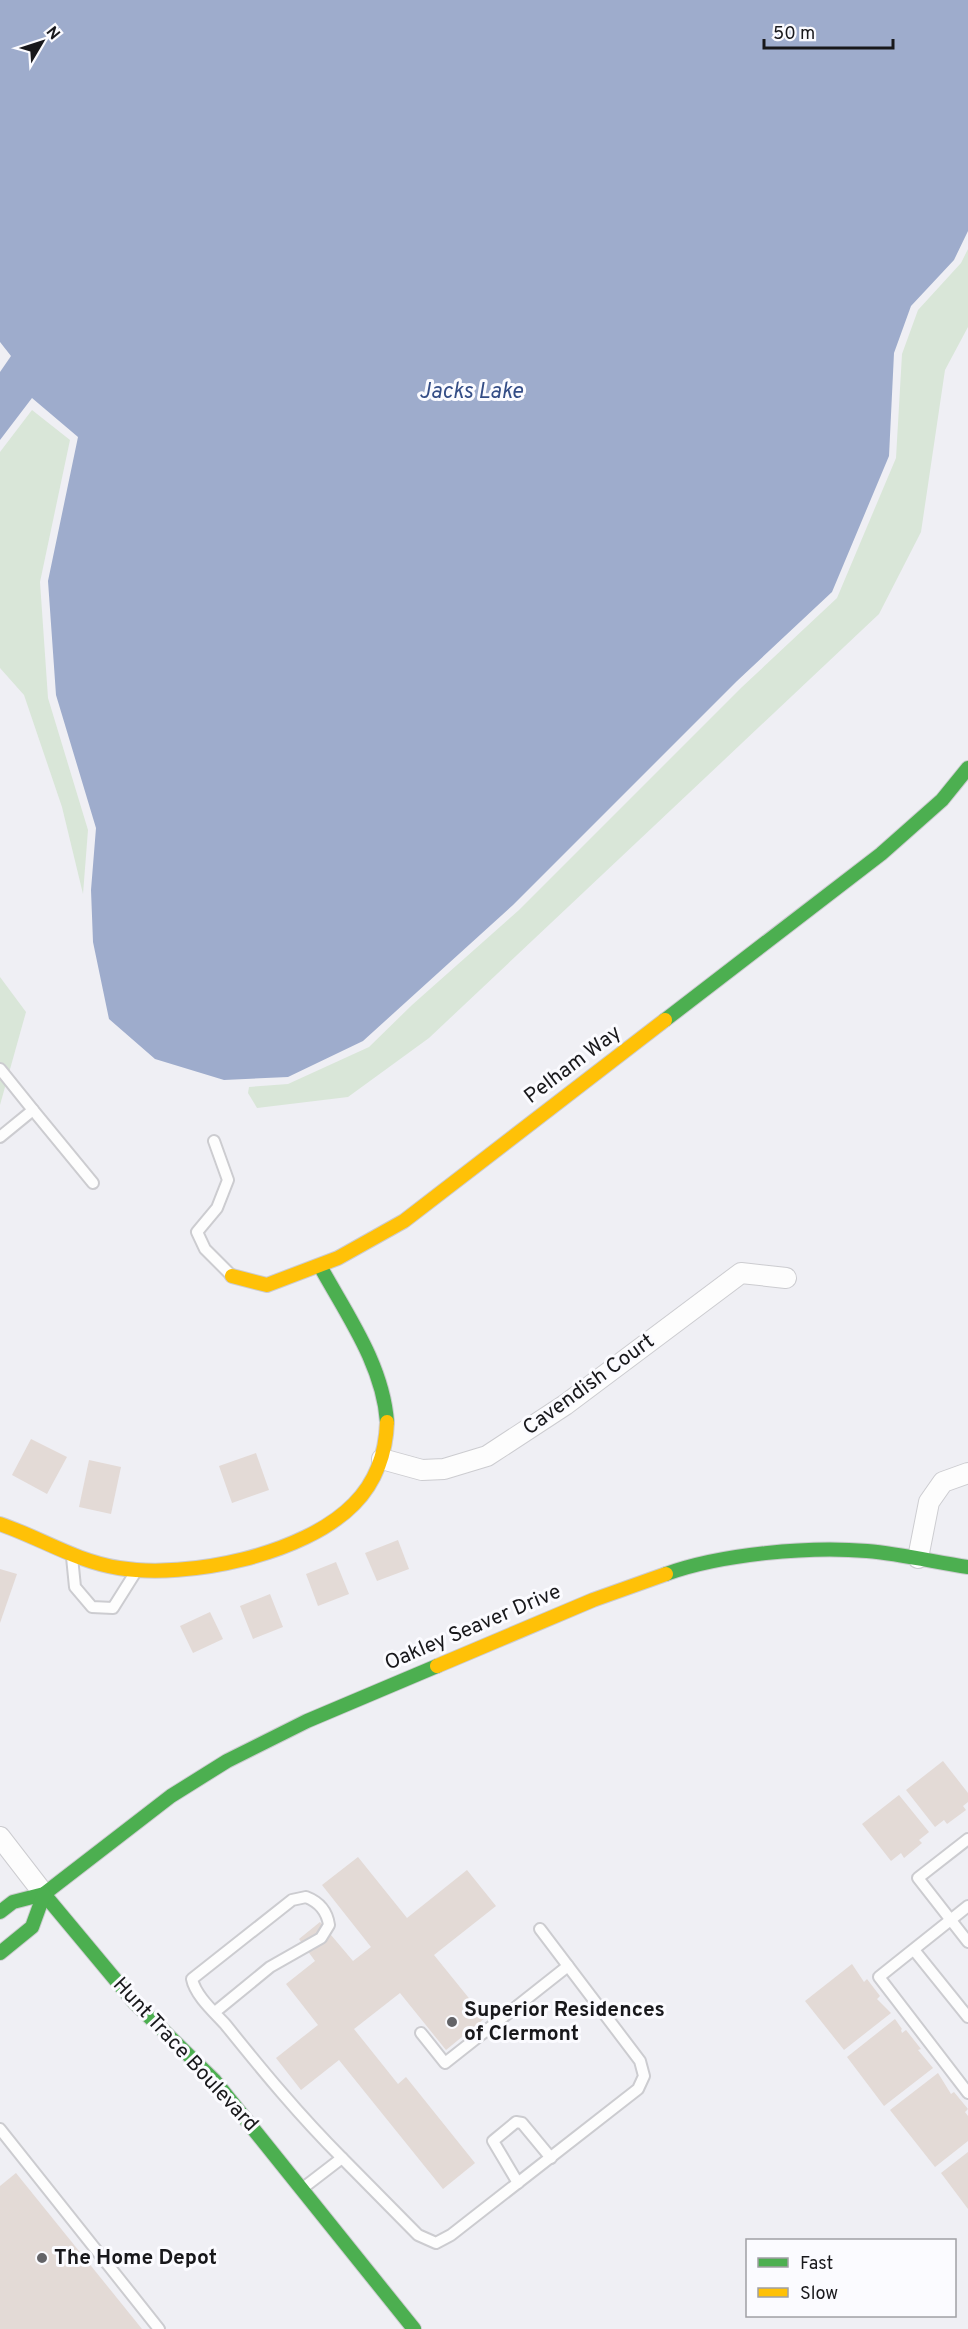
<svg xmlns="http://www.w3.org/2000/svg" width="968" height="2329" font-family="Overpass,sans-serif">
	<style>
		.green { fill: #d9e6d8 }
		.water { fill: #9eaccc }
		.building { fill: #e3dad6 }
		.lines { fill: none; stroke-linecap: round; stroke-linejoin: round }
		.lane-casing { stroke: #ccccd0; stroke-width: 14 }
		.street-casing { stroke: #ccccd0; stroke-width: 22 }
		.fast-casing { stroke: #ccccd0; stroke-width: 16 }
		.slow-casing { stroke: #ccccd0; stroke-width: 16 }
		.lane { stroke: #fdfdfd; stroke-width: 10 }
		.street { stroke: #fdfdfd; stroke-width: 20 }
		.fast { stroke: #4caf50; stroke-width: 14 }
		.slow { stroke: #ffc107; stroke-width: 14 }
		.poi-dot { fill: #636367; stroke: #fbfbff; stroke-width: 2 }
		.labels { text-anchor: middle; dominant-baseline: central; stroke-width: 6; stroke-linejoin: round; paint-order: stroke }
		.street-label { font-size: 21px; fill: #18181b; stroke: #fbfbff }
		.poi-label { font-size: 21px; font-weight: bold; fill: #18181b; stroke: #fbfbff; text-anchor: start }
		.water-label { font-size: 22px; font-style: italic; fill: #344d86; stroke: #fbfbff }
	</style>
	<rect width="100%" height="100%" fill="#efeff4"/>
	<!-- green -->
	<g class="green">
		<path d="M 968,249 L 968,327 L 945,370 L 921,532 L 879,614 L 429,1038 L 348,1097 L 257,1108 L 248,1093 L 249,1087 L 288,1084 L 369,1047 L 412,1005 L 519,910 L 742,687 L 837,598 L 896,458 L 902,354 L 918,310 L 961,263 Z"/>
		<path d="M 32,410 L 70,440 L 40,582 L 48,698 L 88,830 L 83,894 L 62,807 L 24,695 L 0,668 L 0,452 Z"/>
		<path d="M 0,977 L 26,1012 L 0,1105 Z"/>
	</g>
	<!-- water -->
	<path class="water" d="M 0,0 L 968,0 L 968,231 L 954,260 L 911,306 L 894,353 L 889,456 L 832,592 L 737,681 L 513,905 L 363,1041 L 288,1077 L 224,1080 L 155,1059 L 109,1019 L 93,942 L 91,890 L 96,828 L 56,695 L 48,581 L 78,437 L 32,398 L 0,440 L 0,372 L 11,356 L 0,342 Z"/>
	<!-- building -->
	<g class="building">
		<path d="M 31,1439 L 67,1457 L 47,1494 L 12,1475 Z"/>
		<path d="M 256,1453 L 269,1490 L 232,1503 L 219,1466 Z"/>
		<path d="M 89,1460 L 121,1467 L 111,1514 L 79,1507 Z"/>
		<path d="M 398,1540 L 409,1569 L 377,1581 L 365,1553 Z"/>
		<path d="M 336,1562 L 349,1594 L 318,1606 L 306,1574 Z"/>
		<path d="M 0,1569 L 17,1574 L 0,1623 Z"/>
		<path d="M 270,1594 L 283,1627 L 253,1639 L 240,1606 Z"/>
		<path d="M 210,1612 L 223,1639 L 193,1653 L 180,1626 Z"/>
		<path d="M 943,1761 L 968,1793 L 968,1802 L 963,1806 L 966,1810 L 947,1824 L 944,1820 L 935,1827 L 906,1790 Z"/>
		<path d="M 899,1795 L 929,1832 L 919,1840 L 922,1843 L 904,1858 L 901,1853 L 891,1861 L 862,1824 Z"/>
		<path d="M 358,1857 L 407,1918 L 467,1870 L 496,1906 L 434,1955 L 485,2018 L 446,2050 L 400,1993 L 354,2029 L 398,2084 L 406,2077 L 475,2163 L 443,2189 L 339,2060 L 301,2090 L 276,2058 L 318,2025 L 286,1984 L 315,1961 L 299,1939 L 320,1922 L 353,1961 L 371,1947 L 322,1885 Z"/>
		<path d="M 852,1964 L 864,1982 L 867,1979 L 880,1996 L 877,1999 L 891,2013 L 844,2050 L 805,2001 Z"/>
		<path d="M 895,2019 L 902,2029 L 901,2030 L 902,2033 L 906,2030 L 921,2049 L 918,2050 L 933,2068 L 884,2106 L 847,2057 Z"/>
		<path d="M 938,2073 L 951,2094 L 954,2092 L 968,2109 L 965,2112 L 968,2116 L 968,2141 L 935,2167 L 890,2110 Z"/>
		<path d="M 968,2152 L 968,2209 L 941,2173 Z"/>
		<path d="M 16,2173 L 142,2329 L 0,2329 L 0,2186 Z"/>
	</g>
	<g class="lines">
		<defs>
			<g id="lane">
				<path d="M 0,1069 L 33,1110 L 0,1137"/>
				<path d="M 33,1110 L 93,1183"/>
				<path d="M 214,1141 L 228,1180 L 217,1208 L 197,1232 L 205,1249 L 232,1276"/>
				<path d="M 72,1557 L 75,1587 L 92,1607 L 113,1608 L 135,1573"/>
				<path d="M 968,1839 L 918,1878 L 968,1942"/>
				<path d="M 968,1906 L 879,1977 L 968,2093"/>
				<path d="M 914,1950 L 968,2017"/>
				<path d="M 215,2012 L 270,1967 L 321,1938 L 329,1925 C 327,1911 319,1902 306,1897 L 292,1900 L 192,1979 C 195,1995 214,2012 225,2024 C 262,2070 299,2115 342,2158 L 303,2188"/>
				<path d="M 421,2033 L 445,2063 L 568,1966"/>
				<path d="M 0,2129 L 159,2329"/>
				<path d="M 342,2158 L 418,2235 L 436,2243 L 451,2235 L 638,2089 L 644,2076 L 640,2061 L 540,1929"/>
				<path d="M 518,2183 L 493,2141 L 516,2122 L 522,2123 L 551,2158"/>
			</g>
			<g id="street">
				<path d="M 382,1459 L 422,1470 L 444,1469 L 487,1456 L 565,1405 L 741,1273 L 786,1278"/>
				<path d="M 918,1558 L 929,1502 L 943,1482 L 968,1473"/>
				<path d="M 0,1837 L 44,1894"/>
			</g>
			<g id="fast">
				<path d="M 665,1020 L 881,854 L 942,800 L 968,768"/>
				<path d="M 320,1266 C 347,1315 383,1365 387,1422"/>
				<path d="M 666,1574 C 721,1554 809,1546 867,1551 C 901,1554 935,1562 968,1567"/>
				<path d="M 44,1894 L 134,2002 L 214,2080 L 414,2329"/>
				<path d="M 0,1912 L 13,1902 L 44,1894 L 171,1796 L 227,1761 L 307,1721 L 437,1666"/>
				<path d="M 0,1953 L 32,1927 L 44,1894"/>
			</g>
			<g id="slow">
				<path d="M 232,1276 L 267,1285 L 338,1258 L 404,1221 L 665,1020"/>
				<path d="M 0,1524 C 41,1538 75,1561 119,1568 C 188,1579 304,1555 354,1504 C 376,1482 386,1452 387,1422"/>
				<path d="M 437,1666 L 593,1600 L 666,1574"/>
			</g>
		</defs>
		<!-- lane casing -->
		<use href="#lane" class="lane-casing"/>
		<!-- street casing -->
		<use href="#street" class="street-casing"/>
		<!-- fast casing -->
		<use href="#fast" class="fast-casing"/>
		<!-- slow casing -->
		<use href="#slow" class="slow-casing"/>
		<!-- lane -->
		<use href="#lane" class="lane"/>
		<!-- street -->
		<use href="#street" class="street"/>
		<!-- fast -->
		<use href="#fast" class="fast"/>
		<!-- slow -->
		<use href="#slow" class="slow"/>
	</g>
	<!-- markers -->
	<g class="poi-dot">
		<circle cx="452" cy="2022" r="6"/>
		<circle cx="42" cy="2258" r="6"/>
	</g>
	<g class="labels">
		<!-- street labels -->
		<g class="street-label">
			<text transform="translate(573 1065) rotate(-37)">Pelham Way</text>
			<text transform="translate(589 1385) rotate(-36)">Cavendish Court</text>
			<text transform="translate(473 1628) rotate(-23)">Oakley Seaver Drive</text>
			<text transform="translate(185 2055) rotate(47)">Hunt Trace Boulevard</text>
		</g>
		<!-- poi labels -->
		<g class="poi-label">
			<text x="464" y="2010">Superior Residences<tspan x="464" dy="24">of Clermont</tspan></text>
			<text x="54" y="2258">The Home Depot</text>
		</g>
		<!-- water labels -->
		<g class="water-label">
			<text x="471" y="392">Jacks Lake</text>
		</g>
	</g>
	<!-- legend -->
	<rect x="746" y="2239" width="210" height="78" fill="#fbfbff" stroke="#a0a0a4" stroke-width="1.5"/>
	<rect x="758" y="2258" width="30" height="9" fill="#4caf50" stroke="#a0a0a4" stroke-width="1.5"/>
	<text x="800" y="2269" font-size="18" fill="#18181b">Fast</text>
	<rect x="758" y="2288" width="30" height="9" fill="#ffc107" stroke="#a0a0a4" stroke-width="1.5"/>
	<text x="800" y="2299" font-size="18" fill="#18181b">Slow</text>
	<!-- north arrow -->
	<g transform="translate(42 42) rotate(51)" stroke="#fbfbff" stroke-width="4.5" paint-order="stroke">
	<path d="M0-4.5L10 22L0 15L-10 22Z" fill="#18181b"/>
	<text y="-9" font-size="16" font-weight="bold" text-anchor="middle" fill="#18181b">N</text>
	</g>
	<!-- scale -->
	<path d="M764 39v9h129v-9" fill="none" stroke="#18181b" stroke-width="3"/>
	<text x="773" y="39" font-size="18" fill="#18181b" stroke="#fbfbff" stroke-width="4.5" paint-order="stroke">50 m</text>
</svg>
